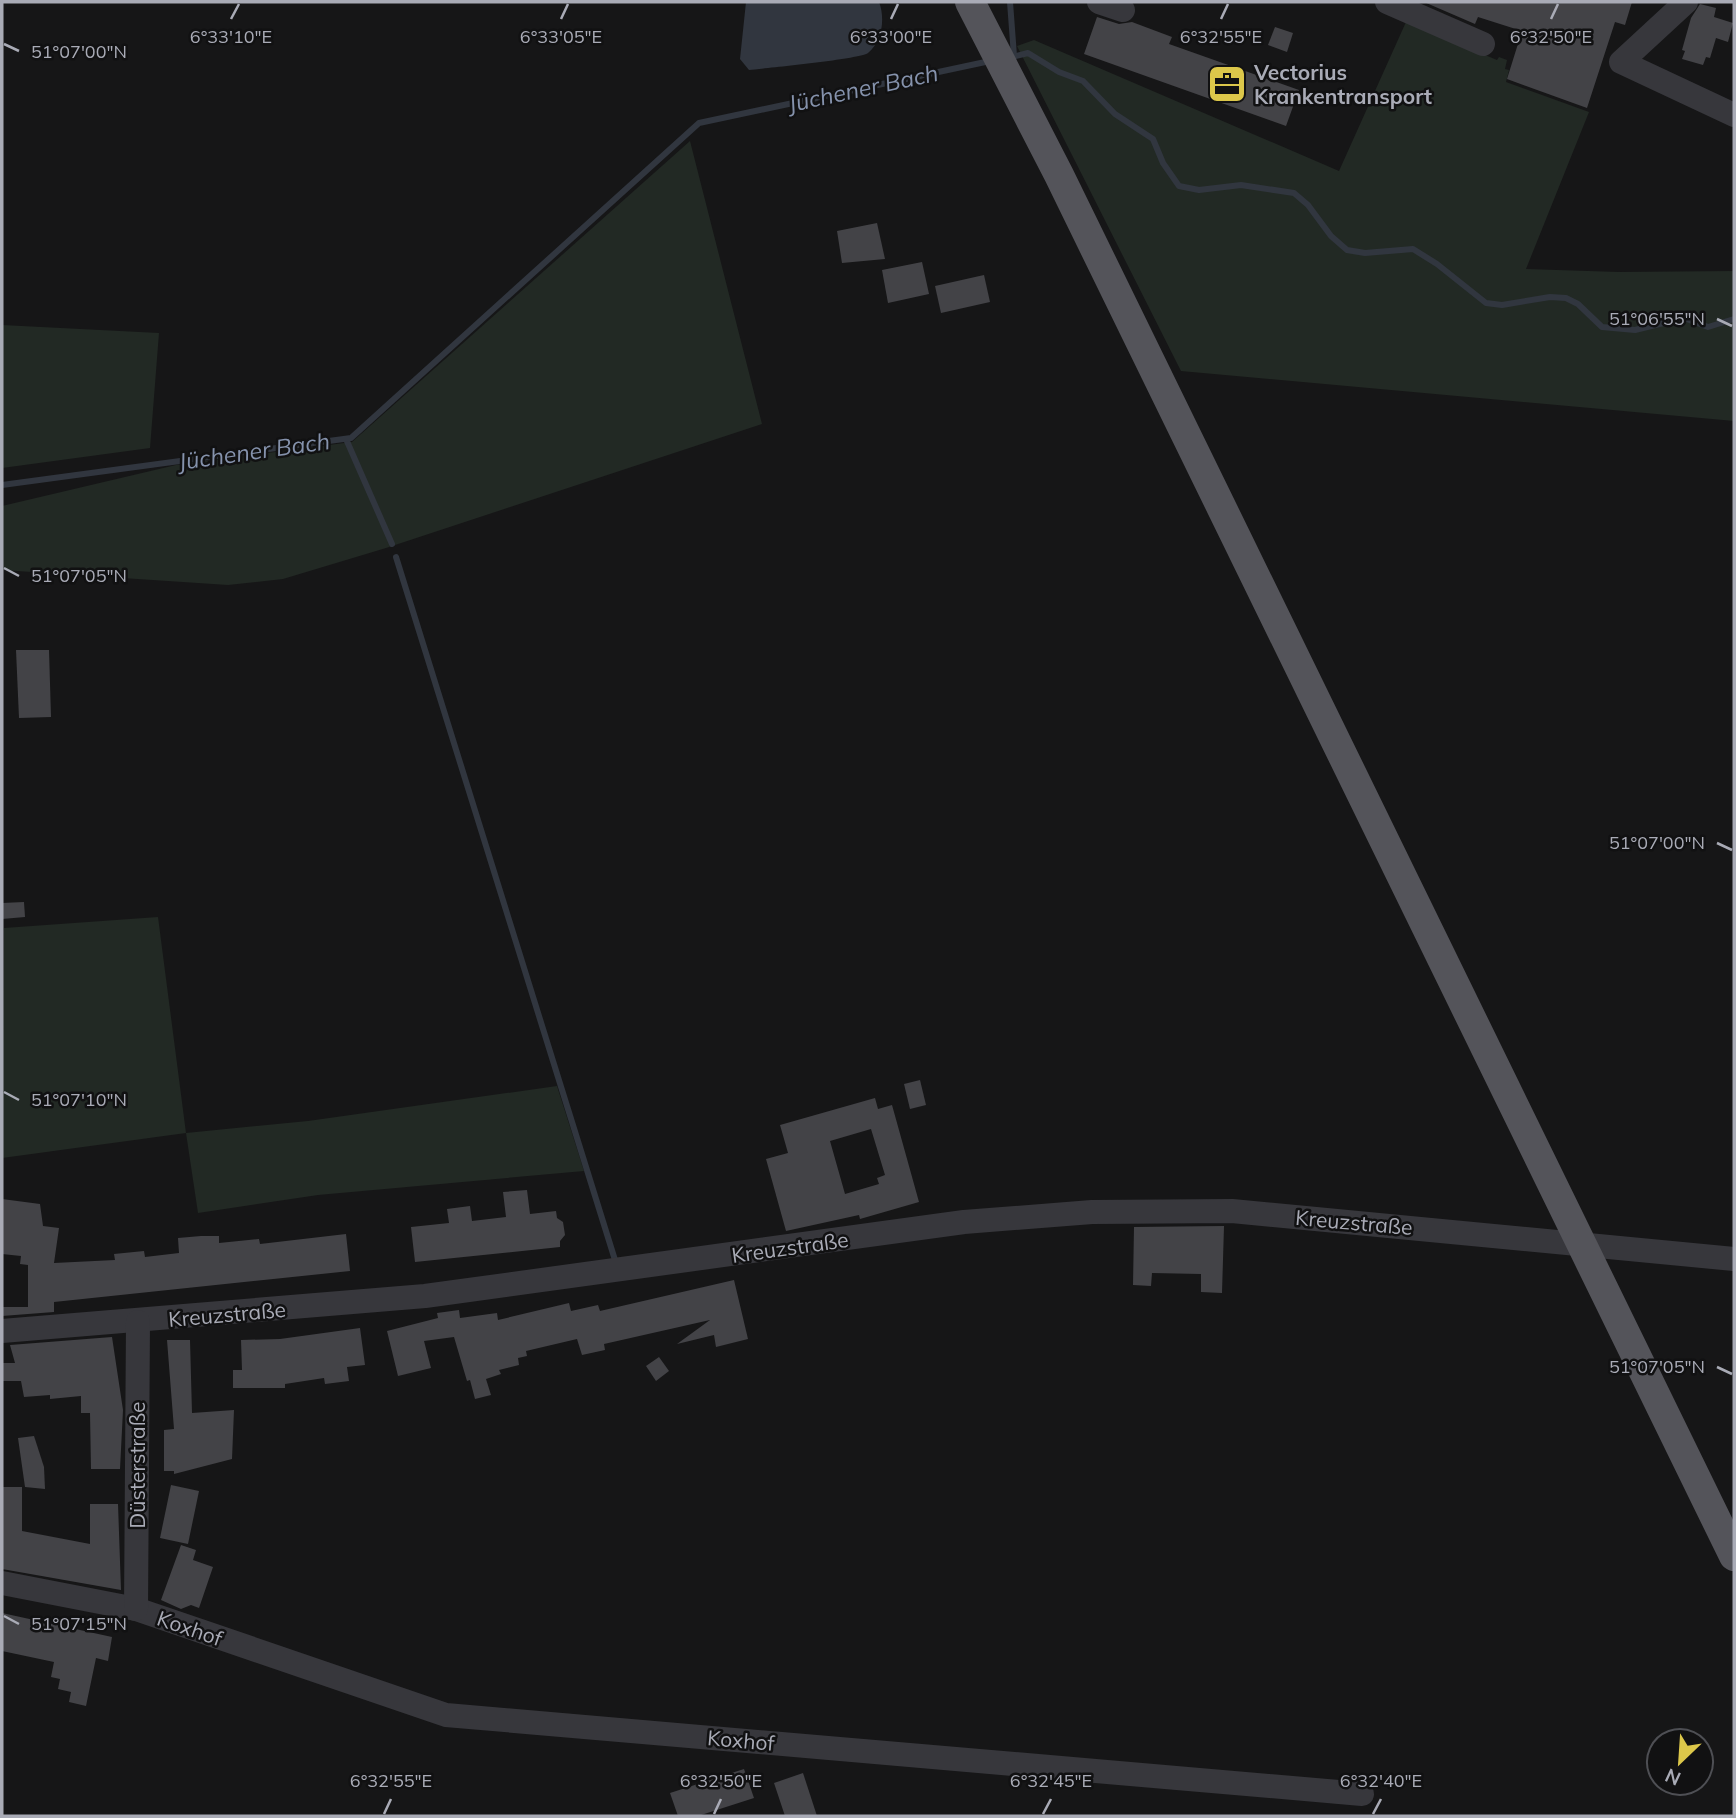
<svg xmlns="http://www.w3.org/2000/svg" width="1736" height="1818" font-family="Mulish,sans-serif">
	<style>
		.green { fill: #222924 }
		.water { fill: #31363f }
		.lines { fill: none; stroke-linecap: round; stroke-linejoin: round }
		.stream { stroke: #31363f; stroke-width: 6 }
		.building { fill: #434347; fill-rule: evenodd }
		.minor { stroke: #37373c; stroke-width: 24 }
		.major { stroke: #54545a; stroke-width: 30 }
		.ticks { fill: none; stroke: #a9abb6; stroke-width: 2.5 }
		.labels { text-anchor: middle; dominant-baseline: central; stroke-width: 5; stroke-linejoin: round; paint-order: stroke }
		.poi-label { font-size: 21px; font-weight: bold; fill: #a9abb6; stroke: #111112; text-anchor: start }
		.street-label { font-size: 21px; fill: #a9abb6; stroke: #111112 }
		.water-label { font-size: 23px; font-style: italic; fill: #8592ac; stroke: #111112 }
		.ticks-label { font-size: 18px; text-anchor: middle; fill: #a9abb6; stroke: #111112; stroke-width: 5; stroke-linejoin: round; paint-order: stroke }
	</style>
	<rect width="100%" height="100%" fill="#161617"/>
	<!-- green -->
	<g class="green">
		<path d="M 1406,22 L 1497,60 L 1499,57 L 1507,60 L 1505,69 L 1509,70 L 1506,82 L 1589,112 L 1526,269 L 1619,272 L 1734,271 L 1734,421 L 1181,371 L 1017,46 L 1034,40 L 1339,171 Z"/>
		<path d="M 690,141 L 762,424 L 386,548 L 283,579 L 228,585 L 2,570 L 2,506 L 176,465 L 352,442 Z"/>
		<path d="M 2,325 L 159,333 L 150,448 L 2,468 Z"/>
		<path d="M 158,917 L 186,1133 L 308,1121 L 557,1086 L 584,1171 L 318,1195 L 198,1213 L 186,1133 L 2,1158 L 4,928 Z"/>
	</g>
	<!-- water -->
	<path class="water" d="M 746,2 L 879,2 C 885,17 883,41 868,53 C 861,59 767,68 749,70 L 740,59 Z"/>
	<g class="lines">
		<!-- stream -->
		<g class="stream">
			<path d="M 1010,2 L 1014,56"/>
			<path d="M 1008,58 L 1028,53 L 1059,72 L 1083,81 L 1115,114 L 1153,139 L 1163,163 L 1179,186 L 1199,190 L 1241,185 L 1294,193 L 1308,205 L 1331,236 L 1347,250 L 1365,253 L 1413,249 L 1437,264 L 1486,303 L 1502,305 L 1550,297 L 1566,298 L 1578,304 L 1602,327 L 1635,330 L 1684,318 L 1708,327 L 1734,319"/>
			<path d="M 346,439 L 392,544"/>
			<path d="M 2,485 L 351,438 L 699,123 L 990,61"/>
			<path d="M 396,557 L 615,1260"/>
		</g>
	</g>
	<!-- building -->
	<g class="building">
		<path d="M 1424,2 L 1632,2 L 1625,25 L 1615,22 L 1587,108 L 1507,79 L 1522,31 L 1478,17 L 1475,24 Z"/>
		<path d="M 1700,4 L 1716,8 L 1714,17 L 1733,23 L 1728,42 L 1716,38 L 1710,58 L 1706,57 L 1703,65 L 1682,59 L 1685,51 L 1682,50 L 1691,18 Z"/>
		<path d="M 1097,17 L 1119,24 L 1132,22 L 1172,37 L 1169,44 L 1299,90 L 1286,126 L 1084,54 Z"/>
		<path d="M 1275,27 L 1293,33 L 1287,52 L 1268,45 Z"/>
		<path d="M 877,223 L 885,259 L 842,263 L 837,231 Z"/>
		<path d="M 922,262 L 929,294 L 888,303 L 882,270 Z"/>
		<path d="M 984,275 L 990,302 L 941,313 L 935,286 Z"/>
		<path d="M 16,650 L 49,650 L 51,717 L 19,718 Z"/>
		<path d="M 24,902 L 25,917 L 2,919 L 2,903 Z"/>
		<path d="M 920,1080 L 926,1105 L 910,1109 L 904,1084 Z"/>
		<path d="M 875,1098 L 878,1109 L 892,1105 L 919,1202 L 860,1219 L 859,1215 L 786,1231 L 766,1159 L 788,1153 L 780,1125 ZM 871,1129 L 885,1175 L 877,1178 L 879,1184 L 845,1194 L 830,1141 Z"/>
		<path d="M 527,1190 L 530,1214 L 556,1211 L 557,1218 L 563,1222 L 565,1235 L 560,1241 L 560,1247 L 415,1262 L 411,1227 L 449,1223 L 447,1209 L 470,1206 L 472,1221 L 506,1217 L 503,1192 Z"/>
		<path d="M 2,1199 L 40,1204 L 43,1226 L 59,1228 L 54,1263 L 115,1260 L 114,1254 L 144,1251 L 145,1257 L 179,1253 L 178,1238 L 201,1236 L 219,1236 L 219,1243 L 259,1239 L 260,1244 L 346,1234 L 350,1271 L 54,1302 L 54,1312 L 2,1316 L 2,1307 L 28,1307 L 28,1265 L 20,1264 L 21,1256 L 2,1254 Z"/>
		<path d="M 1224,1226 L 1222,1293 L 1201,1292 L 1201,1274 L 1152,1273 L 1151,1286 L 1133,1285 L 1134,1227 Z"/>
		<path d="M 734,1280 L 748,1339 L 716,1347 L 714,1335 L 677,1344 L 710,1320 L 604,1344 L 605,1350 L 582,1355 L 577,1339 L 526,1351 L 527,1356 L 518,1358 L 519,1365 L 499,1370 L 501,1374 L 486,1379 L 491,1395 L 475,1399 L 470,1380 L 467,1381 L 454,1337 L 424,1341 L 431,1368 L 398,1376 L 387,1331 L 438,1318 L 437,1313 L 459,1310 L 460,1318 L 497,1313 L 498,1320 L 569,1303 L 571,1311 L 598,1305 L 600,1311 Z"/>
		<path d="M 360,1328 L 365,1365 L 347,1367 L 349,1381 L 325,1384 L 324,1378 L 285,1384 L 285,1388 L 233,1388 L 233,1370 L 242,1370 L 241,1340 L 280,1339 Z"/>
		<path d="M 112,1337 L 123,1410 L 120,1469 L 91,1469 L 90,1413 L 81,1413 L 81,1396 L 50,1399 L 50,1395 L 24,1397 L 21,1381 L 2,1381 L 2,1363 L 15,1363 L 10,1345 Z"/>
		<path d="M 167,1340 L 190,1340 L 192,1413 L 234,1410 L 232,1459 L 174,1474 L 174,1471 L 164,1471 L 164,1430 L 174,1429 Z"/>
		<path d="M 659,1357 L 669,1371 L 656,1381 L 646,1366 Z"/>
		<path d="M 34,1436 L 44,1467 L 45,1489 L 25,1487 L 18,1438 Z"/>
		<path d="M 171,1485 L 199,1491 L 188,1544 L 160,1538 Z"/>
		<path d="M 2,1487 L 22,1487 L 22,1531 L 90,1544 L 90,1504 L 118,1504 L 121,1590 L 2,1569 Z"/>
		<path d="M 181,1545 L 196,1550 L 193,1560 L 213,1567 L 199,1608 L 191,1605 L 181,1609 L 161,1600 Z"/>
		<path d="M 2,1613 L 112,1637 L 108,1661 L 96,1658 L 86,1706 L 69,1702 L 71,1692 L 58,1689 L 60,1679 L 51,1677 L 54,1662 L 2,1651 Z"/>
		<path d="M 744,1769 L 754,1798 L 698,1816 L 678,1816 L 670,1793 Z"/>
		<path d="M 803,1773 L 817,1816 L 785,1816 L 774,1783 Z"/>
	</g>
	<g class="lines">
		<!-- minor -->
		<g class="minor">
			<path d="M 1099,2 L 1123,10"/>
			<path d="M 1387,2 L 1483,44"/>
			<path d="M 1686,2 L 1621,62 L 1734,115"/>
			<path d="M 2,1331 L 425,1296 L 964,1222 L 1092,1212 L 1232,1211 L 1734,1259"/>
			<path d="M 2,1583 L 136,1609 L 446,1715 L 1362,1794"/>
			<path d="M 136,1609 L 138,1322"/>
		</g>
		<!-- major -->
		<path class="major" d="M 970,2 L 1059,175 L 1734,1556"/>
	</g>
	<!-- ticks -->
	<path class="ticks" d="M 231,19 L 239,4M 561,19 L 568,4M 891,19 L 898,4M 1221,19 L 1228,4M 1551,19 L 1558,4M 4,44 L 19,51M 1717,319 L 1732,326M 4,568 L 19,576M 1717,843 L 1732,850M 4,1092 L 19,1100M 1717,1367 L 1732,1374M 4,1616 L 19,1624M 384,1814 L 391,1799M 714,1814 L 721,1799M 1043,1814 L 1051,1799M 1373,1814 L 1381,1799"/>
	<!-- icons -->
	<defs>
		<symbol id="office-square" viewBox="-11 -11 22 22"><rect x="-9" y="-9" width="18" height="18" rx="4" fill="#dcc74a" stroke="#111112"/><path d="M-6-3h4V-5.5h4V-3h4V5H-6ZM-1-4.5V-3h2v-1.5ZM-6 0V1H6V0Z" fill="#111"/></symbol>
	</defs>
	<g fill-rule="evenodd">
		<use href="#office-square" x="1205" y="62" width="44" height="44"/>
	</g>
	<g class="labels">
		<!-- poi labels -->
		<g class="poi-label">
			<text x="1254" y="72">Vectorius<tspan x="1254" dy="24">Krankentransport</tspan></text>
		</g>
		<!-- street labels -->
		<g class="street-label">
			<text transform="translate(1354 1222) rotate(5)">Kreuzstraße</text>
			<text transform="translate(790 1247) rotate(-8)">Kreuzstraße</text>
			<text transform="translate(227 1314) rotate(-5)">Kreuzstraße</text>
			<text transform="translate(137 1465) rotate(-90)">Düsterstraße</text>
			<text transform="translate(190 1628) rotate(19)">Koxhof</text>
			<text transform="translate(741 1740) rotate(5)">Koxhof</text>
		</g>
		<!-- water labels -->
		<g class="water-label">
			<text transform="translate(863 88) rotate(-12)">Jüchener Bach</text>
			<text transform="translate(254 451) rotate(-8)">Jüchener Bach</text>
		</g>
	</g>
	<g class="ticks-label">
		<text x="231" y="43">6°33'10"E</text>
		<text x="891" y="43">6°33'00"E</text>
		<text x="1221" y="43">6°32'55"E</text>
		<text x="1551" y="43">6°32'50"E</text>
		<text x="561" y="43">6°33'05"E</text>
		<text x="79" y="58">51°07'00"N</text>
		<text x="1657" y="325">51°06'55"N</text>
		<text x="79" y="582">51°07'05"N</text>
		<text x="1657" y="849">51°07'00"N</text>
		<text x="79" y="1106">51°07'10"N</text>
		<text x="1657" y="1373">51°07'05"N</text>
		<text x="79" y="1630">51°07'15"N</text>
		<text x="391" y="1787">6°32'55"E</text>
		<text x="721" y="1787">6°32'50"E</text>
		<text x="1051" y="1787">6°32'45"E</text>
		<text x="1381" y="1787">6°32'40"E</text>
	</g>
	<!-- border -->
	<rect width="1736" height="1818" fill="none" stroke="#a9abb6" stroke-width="7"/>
	<!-- north arrow -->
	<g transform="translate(1680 1762) rotate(205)"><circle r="33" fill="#111112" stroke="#4e4f54" stroke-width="2"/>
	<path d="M0-5L12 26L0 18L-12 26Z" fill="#dcc74a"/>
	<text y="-10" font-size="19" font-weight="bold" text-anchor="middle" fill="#a9abb6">N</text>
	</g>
</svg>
